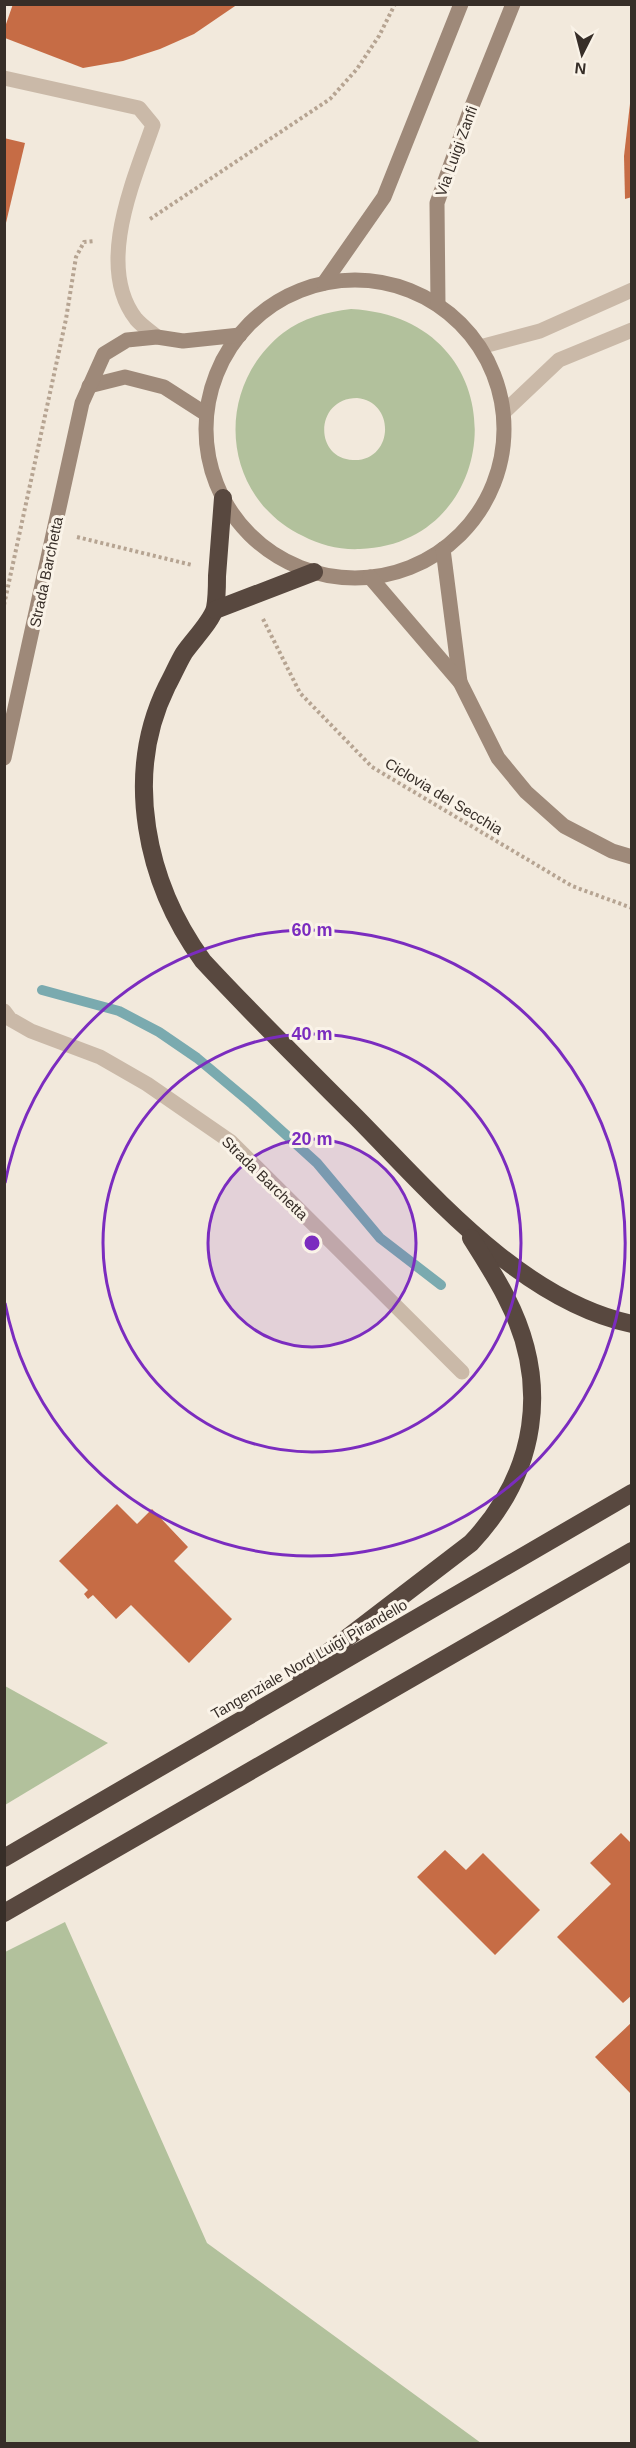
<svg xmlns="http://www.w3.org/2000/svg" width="636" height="2448" font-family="Arial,sans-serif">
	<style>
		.green { fill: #b2c19c; fill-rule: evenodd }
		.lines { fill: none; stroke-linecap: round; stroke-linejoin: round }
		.stream { stroke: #7aaaaf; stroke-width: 10 }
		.building { fill: #c66c45 }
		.path { stroke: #b6a492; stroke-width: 4; stroke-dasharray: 3 3; stroke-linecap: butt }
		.street { stroke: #cab9a8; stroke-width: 15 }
		.secondary { stroke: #9e8979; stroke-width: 15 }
		.highway { stroke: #58483f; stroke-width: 18 }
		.ring { fill: none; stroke: #7b2cbf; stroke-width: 3 }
		.labels { text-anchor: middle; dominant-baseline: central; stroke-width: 6; stroke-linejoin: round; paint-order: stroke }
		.street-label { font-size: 15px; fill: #372e28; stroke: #faf3e8 }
		.centre { fill: #7b2cbf; stroke: #faf3e8; stroke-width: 3 }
		.ring-label { font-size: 18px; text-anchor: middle; font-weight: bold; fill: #7b2cbf; stroke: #faf3e8; stroke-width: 6; stroke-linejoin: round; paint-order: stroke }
	</style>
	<rect width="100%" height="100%" fill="#f2e9dc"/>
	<!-- green -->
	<g class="green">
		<path d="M 351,309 C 521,318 508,544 360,549 C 340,550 320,545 303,536 C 221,497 213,388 283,333 C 303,318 326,312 351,309 ZM 357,398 C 397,402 393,462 353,460 C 313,458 315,398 357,398 Z"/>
		<path d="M 5,1686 L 108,1743 L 5,1805 Z"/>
		<path d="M 65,1922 L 207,2243 L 481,2443 L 5,2443 L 5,1952 Z"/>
	</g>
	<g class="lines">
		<!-- stream -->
		<path class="stream" d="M 42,990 L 119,1011 L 159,1032 L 197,1058 L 252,1104 L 317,1163 L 380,1238 L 441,1285"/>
	</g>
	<!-- building -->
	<g class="building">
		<path d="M 13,4 L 238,4 L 194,34 L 160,49 L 123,61 L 83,68 L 5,38 L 5,27 Z"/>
		<path d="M 631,95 L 632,197 L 625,199 L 624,156 Z"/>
		<path d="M 4,138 L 25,143 L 5,227 L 4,227 Z"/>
		<path d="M 117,1504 L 137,1524 L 152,1509 L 188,1547 L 174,1561 L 232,1619 L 189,1663 L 131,1605 L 116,1619 L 93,1595 L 88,1599 L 84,1594 L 88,1590 L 59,1561 Z"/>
		<path d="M 621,1833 L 632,1844 L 632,1995 L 623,2003 L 557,1937 L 611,1884 L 590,1863 Z"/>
		<path d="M 445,1850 L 466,1870 L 483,1853 L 540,1910 L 495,1955 L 417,1877 Z"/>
		<path d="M 632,2022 L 632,2095 L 595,2057 Z"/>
	</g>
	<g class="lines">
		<!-- path -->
		<g class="path">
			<path d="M 150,219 L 330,99 L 357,69 L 379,36 L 395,4"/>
			<path d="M 77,537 L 192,565"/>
			<path d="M 4,605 L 66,319 L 76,257 L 84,242 L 95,241"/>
			<path d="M 263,619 L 300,693 L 372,767 L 572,886 L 632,908"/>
		</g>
		<!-- street -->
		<g class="street">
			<path d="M 4,78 L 139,108 L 153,125 C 134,180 95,266 136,319 C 142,326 150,331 157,337"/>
			<path d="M 480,347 L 540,331 L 632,290"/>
			<path d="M 504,412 L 559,360 L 632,330"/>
			<path d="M 4,1011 L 10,1019 L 31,1031 L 100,1057 L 147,1084 L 231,1142 L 462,1372"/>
		</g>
		<!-- secondary -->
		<g class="secondary">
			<circle cx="355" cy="429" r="149"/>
			<path d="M 324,283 L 384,197 L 461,4"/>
			<path d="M 438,305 L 437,203 L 470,111 L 513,4"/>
			<path d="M 89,386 L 125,377 L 164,387 L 206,414"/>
			<path d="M 443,549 L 460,682"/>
			<path d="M 370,577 L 460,682 L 498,758 L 526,792 L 564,826 L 612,851 L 632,857"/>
			<path d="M 4,758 L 82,403 L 104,354 L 127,340 L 157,337 L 183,341 L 240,335"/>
		</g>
		<!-- highway -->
		<g class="highway">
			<path d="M 223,498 C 221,524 219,550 217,576 C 217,586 217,598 215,608 C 212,621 192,641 184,653 C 178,663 173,675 167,686 C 123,775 146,883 203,961 C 253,1015 305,1066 356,1117 C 433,1195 521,1300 632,1324"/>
			<path d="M 215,610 L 314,572"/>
			<path d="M 300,1674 L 471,1543 C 537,1473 551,1384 506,1297 C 496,1277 483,1257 471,1238"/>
			<path d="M 4,1858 L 632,1493"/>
			<path d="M 4,1913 L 632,1551"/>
		</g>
	</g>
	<!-- distance rings -->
	<circle cx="312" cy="1243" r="104" fill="#7b2cbf" fill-opacity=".12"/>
	<g class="ring">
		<circle cx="312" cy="1243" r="104"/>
		<circle cx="312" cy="1243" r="209"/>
		<path d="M5 1183A313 313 0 1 1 5 1303"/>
	</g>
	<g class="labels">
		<!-- street labels -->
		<g class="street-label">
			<text transform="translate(456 151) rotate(-70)">Via Luigi Zanfi</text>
			<text transform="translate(46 572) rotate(-78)">Strada Barchetta</text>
			<text transform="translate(444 796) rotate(31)">Ciclovia del Secchia</text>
			<text transform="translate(265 1178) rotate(44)">Strada Barchetta</text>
			<text transform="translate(309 1659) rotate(-30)">Tangenziale Nord Luigi Pirandello</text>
		</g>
	</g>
	<circle cx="312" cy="1243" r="9" class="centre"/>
	<g class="ring-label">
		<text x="312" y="936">60 m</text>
		<text x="312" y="1040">40 m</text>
		<text x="312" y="1145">20 m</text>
	</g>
	<!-- border -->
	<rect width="636" height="2448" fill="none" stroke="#372e28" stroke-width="12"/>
	<!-- north arrow -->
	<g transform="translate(582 54) rotate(186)" stroke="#faf3e8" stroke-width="4.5" paint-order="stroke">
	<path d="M0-4.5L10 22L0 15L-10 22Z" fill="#372e28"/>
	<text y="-9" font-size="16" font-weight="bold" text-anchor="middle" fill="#372e28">N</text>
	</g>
</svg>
